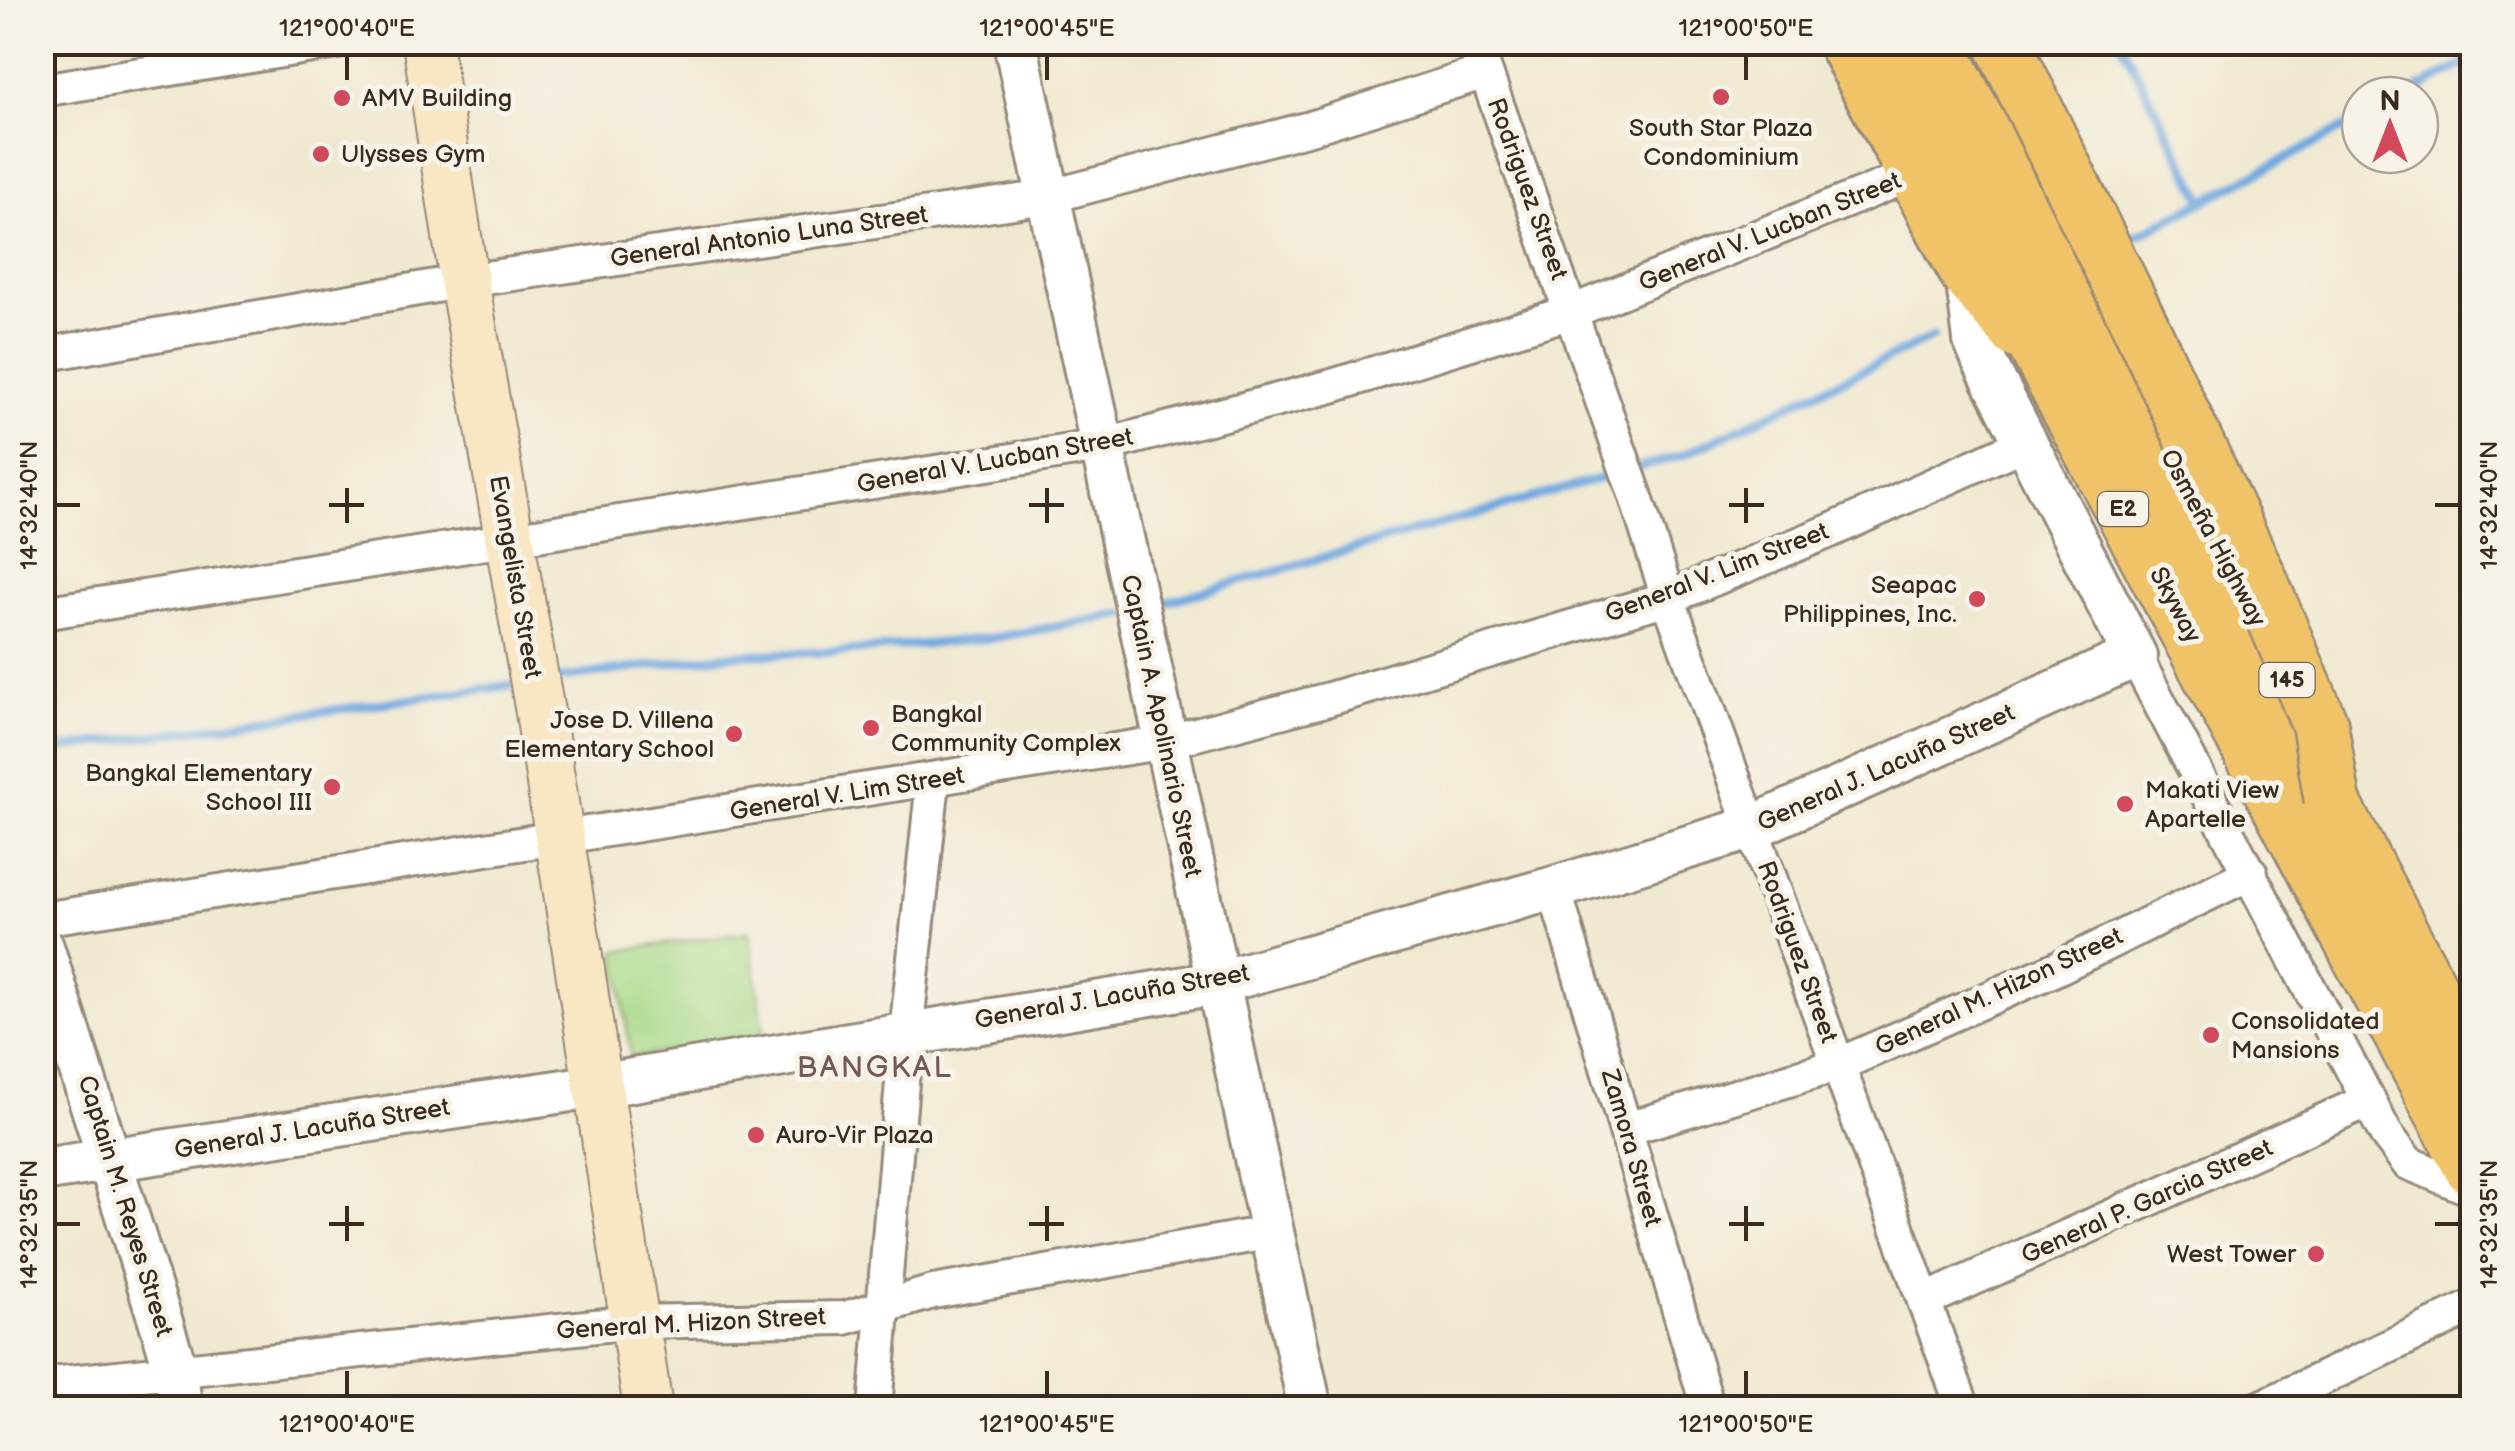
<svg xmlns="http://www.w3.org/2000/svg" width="2515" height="1451" font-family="'Balsamiq Sans',sans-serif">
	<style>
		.green { fill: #a7d988; stroke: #718253; stroke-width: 2.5 }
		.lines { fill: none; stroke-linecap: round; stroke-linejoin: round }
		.stream { stroke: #72a9e0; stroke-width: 9 }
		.minor-casing { stroke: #968a78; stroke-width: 38 }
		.tertiary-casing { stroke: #968a78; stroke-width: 48 }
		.secondary-casing { stroke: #968a78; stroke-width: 52 }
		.primary-casing { stroke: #968a78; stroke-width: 58 }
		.motorway-casing { stroke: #968a78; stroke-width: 60 }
		.minor { stroke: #fff; stroke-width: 32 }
		.tertiary { stroke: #fff; stroke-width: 42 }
		.secondary { stroke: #f9e7c3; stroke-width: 48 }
		.primary { stroke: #f1c369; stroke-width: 52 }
		.motorway { stroke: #f1c369; stroke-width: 55 }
		.motorway-bridge-casing { stroke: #968a78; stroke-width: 60; stroke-linecap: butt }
		.motorway-bridge { stroke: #f1c369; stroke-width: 55 }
		.ticks { fill: none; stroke: #3b2a1e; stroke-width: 4 }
		.poi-dot { fill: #d1495b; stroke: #f7f3e8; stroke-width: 4 }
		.labels { text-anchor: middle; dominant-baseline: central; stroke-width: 10; stroke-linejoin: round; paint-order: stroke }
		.shield { fill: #f7f3e8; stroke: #73665b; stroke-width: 2.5 }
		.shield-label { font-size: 22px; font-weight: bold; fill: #3b2a1e }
		.poi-label { font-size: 25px; fill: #3b2a1e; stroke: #f7f3e8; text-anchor: start }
		.street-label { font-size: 25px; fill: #3b2a1e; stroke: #f7f3e8 }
		.quarter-label { font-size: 30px; letter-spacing: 2.5px; fill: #74585a; stroke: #f7f3e8 }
		.neatline { fill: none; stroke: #3b2a1e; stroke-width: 4 }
		.ticks-label { font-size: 25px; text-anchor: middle; fill: #3b2a1e }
	</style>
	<rect width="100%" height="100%" fill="#f7f3e8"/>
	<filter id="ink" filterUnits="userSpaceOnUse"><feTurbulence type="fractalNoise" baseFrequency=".01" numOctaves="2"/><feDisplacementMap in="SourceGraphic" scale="20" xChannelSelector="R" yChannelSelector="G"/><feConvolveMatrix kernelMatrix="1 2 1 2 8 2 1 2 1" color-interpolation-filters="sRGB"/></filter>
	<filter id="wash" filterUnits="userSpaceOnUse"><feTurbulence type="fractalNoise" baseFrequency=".0048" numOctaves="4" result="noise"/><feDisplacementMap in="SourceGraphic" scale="40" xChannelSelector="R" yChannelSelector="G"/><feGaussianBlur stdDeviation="2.25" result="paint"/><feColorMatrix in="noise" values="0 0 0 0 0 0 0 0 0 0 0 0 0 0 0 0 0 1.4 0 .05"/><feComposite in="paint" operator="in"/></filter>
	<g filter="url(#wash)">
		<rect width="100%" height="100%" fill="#f0e9d1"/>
		<!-- green -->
		<path class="green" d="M 749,932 L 765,1038 L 631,1057 L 616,951 Z"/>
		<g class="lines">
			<!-- stream -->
			<g class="stream">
				<path d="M 2121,42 L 2204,202"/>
				<path d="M 2407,95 L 2472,60"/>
				<path d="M 2121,244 L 2360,120"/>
				<path d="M 1634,469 L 1683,455 L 1933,337"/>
				<path d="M 1149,607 L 1620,473"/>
				<path d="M 549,680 L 728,655 L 837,652 L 993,638 L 1124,614"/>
				<path d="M 42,751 L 519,684"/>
			</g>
		</g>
	</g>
	<g filter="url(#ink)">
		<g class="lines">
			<defs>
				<g id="minor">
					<path d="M 1475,42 L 1635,494 L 1668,598 L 1963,1408"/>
					<path d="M 42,90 L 337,42"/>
					<path d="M 42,355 L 464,281 L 1048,197 L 1310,128 L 1485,72"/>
					<path d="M 42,613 L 1101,446 L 1332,386 L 1571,312 L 1913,174"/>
					<path d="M 2135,656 L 2386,1134 L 2408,1163 L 2466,1187"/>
					<path d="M 1554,888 L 1708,1408"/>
					<path d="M 42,919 L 1166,742 L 1329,699 L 1668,598 L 1830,531 L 2025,443"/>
					<path d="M 1626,1129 L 1838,1065 L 2051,971 L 2251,873"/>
					<path d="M 1924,1301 L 2369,1100"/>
					<path d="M 42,1385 L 633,1322 L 845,1318 L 933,1292 L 1273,1232"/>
					<path d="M 875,1408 L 906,1034 L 933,781"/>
					<path d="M 2260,1408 L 2472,1307"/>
				</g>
				<g id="tertiary">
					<path d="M 1015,42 L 1310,1408"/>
					<path d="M 42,947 L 176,1370 L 180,1408"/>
					<path d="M 42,1170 L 597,1086 L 1216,983 L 1554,888 L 1751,828 L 2135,656 L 1983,359 L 1975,340 L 1967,274"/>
				</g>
				<path id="secondary" d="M 427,42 L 464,281 L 540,712 L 648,1408"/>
				<path id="primary" d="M 1844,42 L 1967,274 L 2017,332"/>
				<g id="motorway">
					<path d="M 1880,42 L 2051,374 L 2472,1167"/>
					<path d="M 1935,42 L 2472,1070"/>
				</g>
			</defs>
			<!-- minor casing -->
			<use href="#minor" class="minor-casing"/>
			<!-- tertiary casing -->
			<use href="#tertiary" class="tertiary-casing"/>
			<!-- secondary casing -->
			<use href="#secondary" class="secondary-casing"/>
			<!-- primary casing -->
			<use href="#primary" class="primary-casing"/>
			<!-- motorway casing -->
			<use href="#motorway" class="motorway-casing"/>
			<!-- minor -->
			<use href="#minor" class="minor"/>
			<!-- tertiary -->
			<use href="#tertiary" class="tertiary"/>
			<!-- secondary -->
			<use href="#secondary" class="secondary"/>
			<!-- primary -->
			<use href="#primary" class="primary"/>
			<!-- motorway -->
			<use href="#motorway" class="motorway"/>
			<defs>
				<path id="motorway-bridge" d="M 2002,42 L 2141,327 L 2258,577 L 2320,725 L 2332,799"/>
			</defs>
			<!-- motorway-bridge casing -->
			<use href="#motorway-bridge" class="motorway-bridge-casing"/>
			<!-- motorway-bridge -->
			<use href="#motorway-bridge" class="motorway-bridge"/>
		</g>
	</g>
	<!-- ticks -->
	<path class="ticks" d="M 347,55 L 347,80M 1047,55 L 1047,80M 1746,55 L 1746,80M 347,488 L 347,523M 1047,488 L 1047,523M 1746,488 L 1746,523M 55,505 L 80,505M 329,505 L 364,505M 1029,505 L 1064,505M 1729,505 L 1764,505M 2435,505 L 2460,505M 347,1206 L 347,1241M 1047,1206 L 1047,1241M 1746,1206 L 1746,1241M 55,1224 L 80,1224M 329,1224 L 364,1224M 1029,1224 L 1064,1224M 1729,1224 L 1764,1224M 2435,1224 L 2460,1224M 347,1371 L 347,1396M 1047,1371 L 1047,1396M 1746,1371 L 1746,1396"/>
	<!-- markers -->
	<g class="poi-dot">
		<circle cx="1721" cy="97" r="10"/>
		<circle cx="342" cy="98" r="10"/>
		<circle cx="321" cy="154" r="10"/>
		<circle cx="1977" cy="599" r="10"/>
		<circle cx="871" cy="728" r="10"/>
		<circle cx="734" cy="734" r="10"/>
		<circle cx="332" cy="787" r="10"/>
		<circle cx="2125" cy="804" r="10"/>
		<circle cx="2211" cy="1035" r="10"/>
		<circle cx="756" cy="1135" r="10"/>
		<circle cx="2316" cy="1254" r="10"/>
	</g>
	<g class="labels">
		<!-- shield labels -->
		<g class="shield">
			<rect x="2098" y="492" width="50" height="34" rx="8"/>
			<rect x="2259.5" y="663" width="55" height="34" rx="8"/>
		</g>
		<g class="shield-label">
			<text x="2123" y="509">E2</text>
			<text x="2287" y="680">145</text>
		</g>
		<!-- poi labels -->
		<g class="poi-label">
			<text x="362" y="98">AMV Building</text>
			<text x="1721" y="128" text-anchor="middle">South Star Plaza<tspan x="1721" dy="29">Condominium</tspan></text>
			<text x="341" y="154">Ulysses Gym</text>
			<text x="1957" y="585" text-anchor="end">Seapac<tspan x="1957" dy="29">Philippines, Inc.</tspan></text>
			<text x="891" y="714">Bangkal<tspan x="891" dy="29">Community Complex</tspan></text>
			<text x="714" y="720" text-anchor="end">Jose D. Villena<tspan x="714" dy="29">Elementary School</tspan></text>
			<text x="312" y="773" text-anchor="end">Bangkal Elementary<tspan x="312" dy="29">School III</tspan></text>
			<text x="2145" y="790">Makati View<tspan x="2145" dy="29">Apartelle</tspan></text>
			<text x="2231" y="1021">Consolidated<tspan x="2231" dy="29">Mansions</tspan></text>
			<text x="776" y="1135">Auro-Vir Plaza</text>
			<text x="2296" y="1254" text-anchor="end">West Tower</text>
		</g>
		<!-- street labels -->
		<g class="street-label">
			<text transform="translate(1527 189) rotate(70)">Rodriguez Street</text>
			<text transform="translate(1770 232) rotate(-22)">General V. Lucban Street</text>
			<text transform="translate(769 237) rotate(-8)">General Antonio Luna Street</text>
			<text transform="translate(995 461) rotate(-10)">General V. Lucban Street</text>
			<text transform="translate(2213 538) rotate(62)">Osmeña Highway</text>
			<text transform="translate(1717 573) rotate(-21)">General V. Lim Street</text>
			<text transform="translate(515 577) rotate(80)">Evangelista Street</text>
			<text transform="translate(2175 605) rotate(62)">Skyway</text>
			<text transform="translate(1161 726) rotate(78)">Captain A. Apolinario Street</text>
			<text transform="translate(1886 768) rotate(-24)">General J. Lacuña Street</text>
			<text transform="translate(847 794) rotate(-9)">General V. Lim Street</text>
			<text transform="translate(1797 952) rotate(70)">Rodriguez Street</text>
			<text transform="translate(1999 992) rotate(-25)">General M. Hizon Street</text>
			<text transform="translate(1112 997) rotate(-10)">General J. Lacuña Street</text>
			<text transform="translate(312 1129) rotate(-9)">General J. Lacuña Street</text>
			<text transform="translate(1631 1148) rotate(74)">Zamora Street</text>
			<text transform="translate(2147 1202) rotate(-24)">General P. Garcia Street</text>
			<text transform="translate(125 1206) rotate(73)">Captain M. Reyes Street</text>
			<text transform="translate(691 1324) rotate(-3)">General M. Hizon Street</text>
		</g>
		<!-- quarter labels -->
		<g class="quarter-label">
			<text x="875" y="1068">BANGKAL</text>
		</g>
	</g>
	<!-- margin -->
	<rect width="2515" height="1451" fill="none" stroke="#f7f3e8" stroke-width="110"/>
	<!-- north arrow -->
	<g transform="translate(2390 125)"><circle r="48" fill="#f7f3e8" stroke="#aca397" stroke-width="2.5"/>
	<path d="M0-8L18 38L0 25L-18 38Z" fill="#d1495b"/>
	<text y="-15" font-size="28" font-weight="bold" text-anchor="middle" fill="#3b2a1e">N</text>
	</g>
	<rect x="55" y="55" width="2405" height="1341" class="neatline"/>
	<g class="ticks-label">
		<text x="347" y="36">121°00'40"E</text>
		<text x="1047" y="36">121°00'45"E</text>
		<text x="1746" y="36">121°00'50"E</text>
		<text transform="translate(28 505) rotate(-90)" y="9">14°32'40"N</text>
		<text transform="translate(2488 505) rotate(-90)" y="9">14°32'40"N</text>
		<text transform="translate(28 1224) rotate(-90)" y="9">14°32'35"N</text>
		<text transform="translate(2488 1224) rotate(-90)" y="9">14°32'35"N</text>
		<text x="347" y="1432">121°00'40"E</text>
		<text x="1047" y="1432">121°00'45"E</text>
		<text x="1746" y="1432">121°00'50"E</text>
	</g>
</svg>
